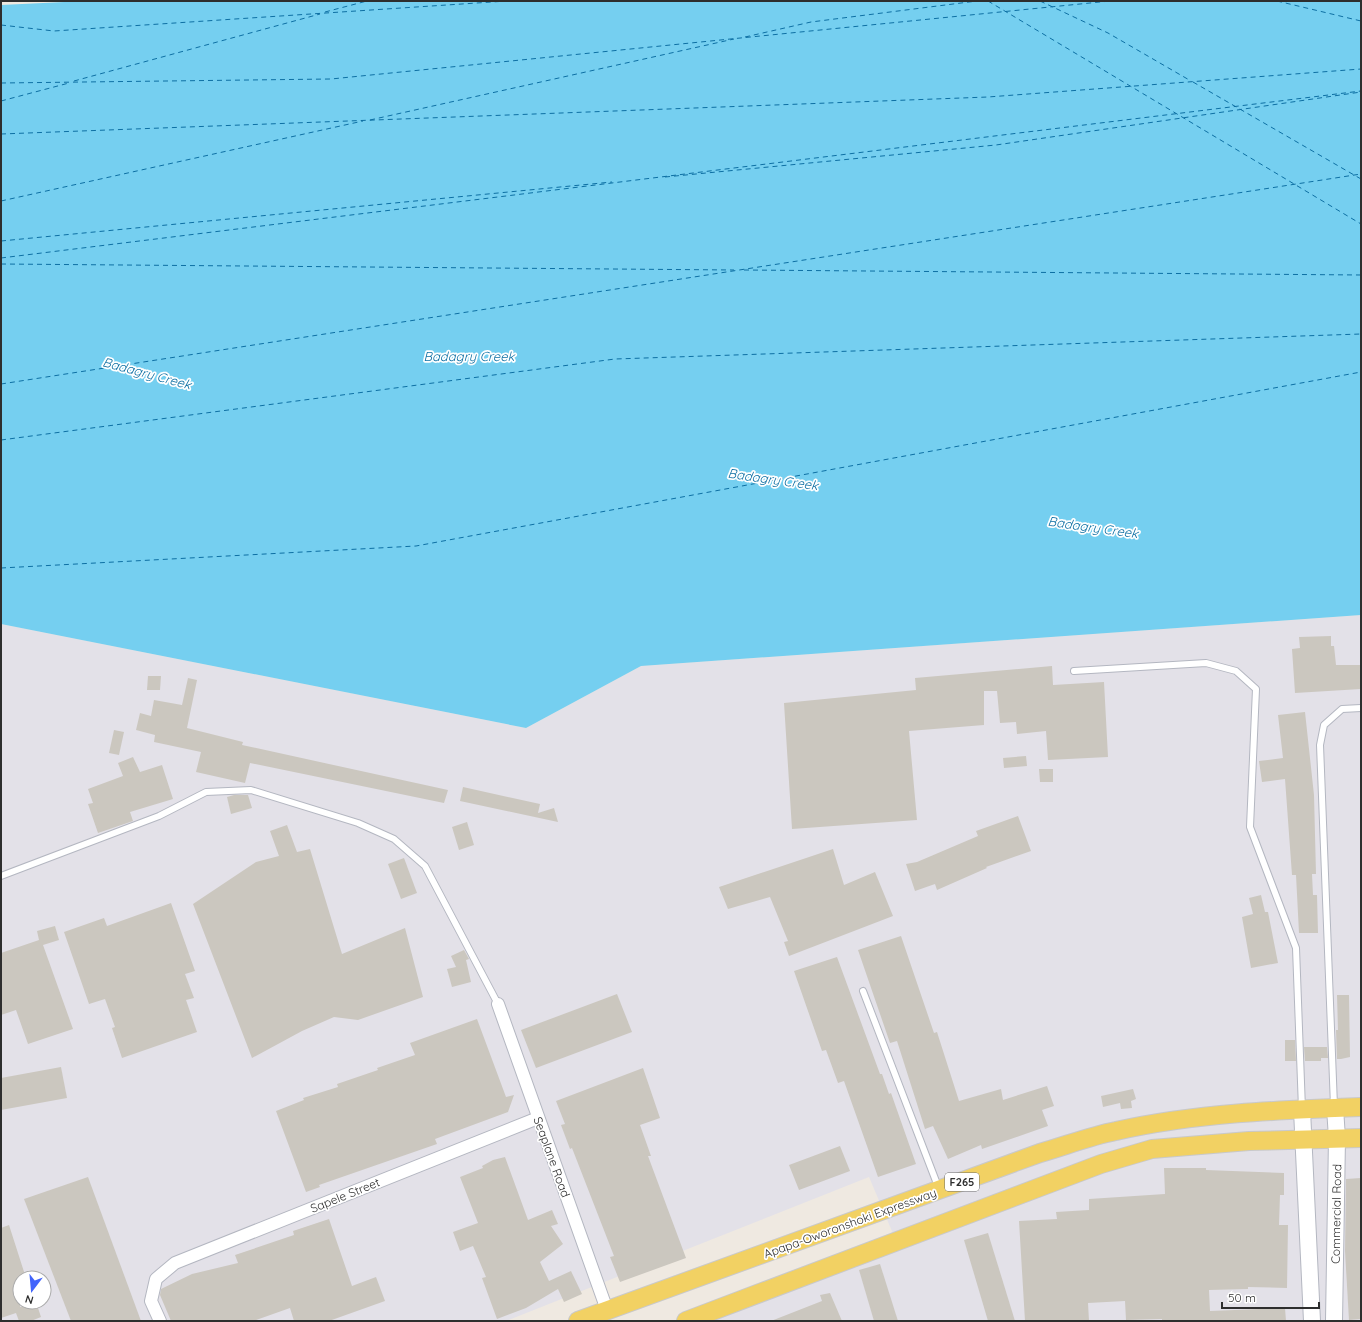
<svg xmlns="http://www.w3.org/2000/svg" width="1362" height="1322" font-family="Quicksand,sans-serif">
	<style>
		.industrial { fill: #e3e1e8; fill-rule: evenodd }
		.water { fill: #75cff0 }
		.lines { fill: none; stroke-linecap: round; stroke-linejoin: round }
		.ferry { stroke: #0d6fa3; stroke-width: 1; stroke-dasharray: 5 4; stroke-linecap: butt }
		.building { fill: #cbc7bf }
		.service-casing { stroke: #b4b7c1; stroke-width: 8 }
		.minor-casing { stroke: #b4b7c1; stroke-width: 14 }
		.secondary-casing { stroke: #b4b7c1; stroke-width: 18 }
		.primary-casing { stroke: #c9c9c9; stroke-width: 20 }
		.service { stroke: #fff; stroke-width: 6 }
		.minor { stroke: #fff; stroke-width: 12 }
		.secondary { stroke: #fff; stroke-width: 16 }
		.primary { stroke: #f2d163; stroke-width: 18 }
		.labels { text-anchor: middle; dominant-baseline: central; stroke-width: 3.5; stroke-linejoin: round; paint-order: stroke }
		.shield { fill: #fff; stroke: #6d6d6d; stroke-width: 1 }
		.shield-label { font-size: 11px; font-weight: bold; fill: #2e2e2e }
		.street-label { font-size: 12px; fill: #2e2e2e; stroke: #fff }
		.water-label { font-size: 13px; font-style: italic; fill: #0d6fa3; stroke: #fff }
	</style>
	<rect width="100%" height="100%" fill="#efe9e1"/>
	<!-- industrial -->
	<path class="industrial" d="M 1361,615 L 1361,1321 L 688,1321 L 897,1243 L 869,1177 L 506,1321 L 1,1321 L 1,624 L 526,728 L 641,666 ZM 20,1278 L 44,1278 L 44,1302 L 20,1302 Z"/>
	<!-- water -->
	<path class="water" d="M 85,1 L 1361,1 L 1361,615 L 641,666 L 526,728 L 1,624 L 1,5 Z"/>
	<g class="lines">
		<!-- ferry -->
		<g class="ferry">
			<path d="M 988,1 L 1361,224"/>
			<path d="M 1040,1 L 1108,33 L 1191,81"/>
			<path d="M 1277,1 L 1361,21"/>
			<path d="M 325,12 L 367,1"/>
			<path d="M 1,25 L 54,31 L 507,1"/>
			<path d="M 745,37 L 811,22 L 977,1"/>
			<path d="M 74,81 L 320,14"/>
			<path d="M 1193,82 L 1361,179"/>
			<path d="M 1,83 L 331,79 L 1110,1"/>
			<path d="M 1,101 L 69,83"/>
			<path d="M 370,120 L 734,39"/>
			<path d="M 1,134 L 988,97 L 1361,69"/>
			<path d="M 665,177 L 996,145 L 1361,92"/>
			<path d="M 1,201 L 363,121"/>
			<path d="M 1,241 L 612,182"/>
			<path d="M 1,258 L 1361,91"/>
			<path d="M 1,264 L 734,270"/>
			<path d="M 744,270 L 1361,275"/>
			<path d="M 1,384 L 1361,174"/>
			<path d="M 1,440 L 615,359 L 1361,334"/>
			<path d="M 1,568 L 416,546 L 1361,372"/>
		</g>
	</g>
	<!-- building -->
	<g class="building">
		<path d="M 1331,636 L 1331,646 L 1334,646 L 1336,665 L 1361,665 L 1361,689 L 1295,693 L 1292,649 L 1300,648 L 1299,637 Z"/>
		<path d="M 1052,666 L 1053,685 L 1104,682 L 1108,757 L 1048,760 L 1046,731 L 1017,734 L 1016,722 L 1000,723 L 997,691 L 984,691 L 984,725 L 909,731 L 917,820 L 792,829 L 784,703 L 916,690 L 915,678 Z"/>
		<path d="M 148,676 L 161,676 L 160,690 L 147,690 Z"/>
		<path d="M 188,678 L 197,680 L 187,728 L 243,742 L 242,745 L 448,790 L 444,803 L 250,763 L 245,783 L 196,772 L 201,752 L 154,742 L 155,735 L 136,730 L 140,713 L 151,716 L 154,700 L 182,705 Z"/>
		<path d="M 1305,712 L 1314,795 L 1316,874 L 1312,874 L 1313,895 L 1317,895 L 1318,933 L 1299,933 L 1296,875 L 1292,875 L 1285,779 L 1262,782 L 1259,761 L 1283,758 L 1278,715 Z"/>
		<path d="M 114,730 L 124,732 L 119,755 L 109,753 Z"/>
		<path d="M 1026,756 L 1027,766 L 1004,768 L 1003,758 Z"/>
		<path d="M 133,757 L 140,772 L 162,765 L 173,799 L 130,812 L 133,821 L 98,833 L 88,804 L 93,803 L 88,789 L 123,776 L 118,763 Z"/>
		<path d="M 1039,769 L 1053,769 L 1053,782 L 1040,782 Z"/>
		<path d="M 463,787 L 540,804 L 538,813 L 554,808 L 558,822 L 460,801 Z"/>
		<path d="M 234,795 L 248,795 L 252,808 L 231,814 L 227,797 Z"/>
		<path d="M 1018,816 L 1031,851 L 986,867 L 987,868 L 937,890 L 935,884 L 915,891 L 906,864 L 917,862 L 978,836 L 976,831 Z"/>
		<path d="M 467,822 L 474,845 L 459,850 L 452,827 Z"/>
		<path d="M 287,825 L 297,852 L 310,849 L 342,954 L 405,928 L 423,997 L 358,1020 L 334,1017 L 302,1031 L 252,1058 L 193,904 L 256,862 L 279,856 L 270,831 Z"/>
		<path d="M 833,849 L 844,885 L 875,872 L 893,916 L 789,956 L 784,942 L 788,941 L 770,897 L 728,909 L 719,887 Z"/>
		<path d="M 404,858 L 417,893 L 401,899 L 388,864 Z"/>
		<path d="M 1261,895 L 1265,912 L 1268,912 L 1278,963 L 1251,968 L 1242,917 L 1253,914 L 1249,898 Z"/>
		<path d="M 171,903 L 195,971 L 185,974 L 194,998 L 186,1000 L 197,1032 L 122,1058 L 112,1028 L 115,1027 L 105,999 L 89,1004 L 64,932 L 104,918 L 107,926 Z"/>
		<path d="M 55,926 L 59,940 L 43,945 L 73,1029 L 28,1044 L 16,1010 L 1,1015 L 1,953 L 39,940 L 37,931 Z"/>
		<path d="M 901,936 L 934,1033 L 937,1032 L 959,1101 L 1001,1089 L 1003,1100 L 1047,1086 L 1054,1106 L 1042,1110 L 1048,1126 L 982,1149 L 981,1145 L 948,1159 L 933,1126 L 925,1129 L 897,1041 L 890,1043 L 858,950 Z"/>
		<path d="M 464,950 L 469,959 L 466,960 L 471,982 L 452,987 L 447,969 L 456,967 L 451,956 Z"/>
		<path d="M 837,957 L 880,1074 L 882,1074 L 889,1094 L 891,1093 L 916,1164 L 878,1177 L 844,1081 L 838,1083 L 826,1050 L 822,1051 L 794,971 Z"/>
		<path d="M 617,994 L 632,1032 L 536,1068 L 521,1030 Z"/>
		<path d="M 1337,995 L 1349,995 L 1350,1057 L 1341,1059 L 1337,1059 L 1336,1030 L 1338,1030 Z"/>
		<path d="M 477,1019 L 506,1097 L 514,1095 L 508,1112 L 435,1139 L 437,1144 L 319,1185 L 320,1187 L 306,1192 L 276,1111 L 304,1100 L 303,1098 L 338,1087 L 337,1084 L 378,1070 L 377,1068 L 415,1055 L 410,1043 Z"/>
		<path d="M 1285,1040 L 1295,1040 L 1296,1061 L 1285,1061 Z"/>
		<path d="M 1304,1047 L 1327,1047 L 1328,1058 L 1321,1058 L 1321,1061 L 1305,1061 Z"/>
		<path d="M 61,1067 L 67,1098 L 1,1110 L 1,1078 Z"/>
		<path d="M 643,1068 L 660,1118 L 640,1125 L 651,1156 L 648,1156 L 686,1258 L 620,1282 L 610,1257 L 614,1256 L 572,1148 L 570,1149 L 561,1125 L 565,1124 L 556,1101 Z"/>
		<path d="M 1133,1089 L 1136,1099 L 1131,1101 L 1132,1108 L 1121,1109 L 1120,1103 L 1103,1107 L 1101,1096 Z"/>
		<path d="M 840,1146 L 850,1171 L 799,1190 L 789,1165 Z"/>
		<path d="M 505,1157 L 528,1220 L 552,1210 L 558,1224 L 551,1226 L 563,1244 L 540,1262 L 549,1281 L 571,1271 L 582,1294 L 564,1302 L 558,1289 L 526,1308 L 497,1319 L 482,1278 L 486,1277 L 473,1246 L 460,1251 L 453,1232 L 478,1223 L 460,1177 L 483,1168 L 482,1166 L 493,1160 Z"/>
		<path d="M 1164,1168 L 1206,1168 L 1206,1170 L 1284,1173 L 1284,1195 L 1280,1195 L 1279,1225 L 1288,1225 L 1287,1288 L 1248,1287 L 1248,1289 L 1209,1290 L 1210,1311 L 1285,1308 L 1286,1321 L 1162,1321 L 1162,1319 L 1126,1320 L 1125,1301 L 1088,1303 L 1089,1321 L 1025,1321 L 1019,1221 L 1057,1219 L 1056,1212 L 1089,1210 L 1089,1199 L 1165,1194 Z"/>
		<path d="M 88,1177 L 141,1321 L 71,1321 L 24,1199 Z"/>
		<path d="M 1361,1178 L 1361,1319 L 1349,1320 L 1345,1251 L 1346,1179 Z"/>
		<path d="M 329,1219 L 352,1286 L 376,1277 L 385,1301 L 329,1321 L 294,1321 L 290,1308 L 253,1321 L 171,1321 L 160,1295 L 161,1289 L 192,1274 L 238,1263 L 235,1255 L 294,1235 L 293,1231 Z"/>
		<path d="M 9,1225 L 26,1278 L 20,1278 L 20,1307 L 36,1302 L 41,1317 L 31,1321 L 19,1321 L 16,1313 L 1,1318 L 1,1228 Z"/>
		<path d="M 988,1233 L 1015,1321 L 988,1321 L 964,1240 Z"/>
		<path d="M 880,1264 L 898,1321 L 874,1321 L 859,1270 Z"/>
		<path d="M 830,1293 L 842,1321 L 771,1321 L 822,1301 L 820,1295 Z"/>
	</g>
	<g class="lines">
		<defs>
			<g id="service">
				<path d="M 1074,671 L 1206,663 L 1236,671 L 1256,689 L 1250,827 L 1296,948 L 1302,1109"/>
				<path d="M 1,876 L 159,816 L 206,792 L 251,790 L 358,823 L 394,839 L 425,866 L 498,1004"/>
				<path d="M 863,991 L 939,1189"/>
				<path d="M 1334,1106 L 1320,745 L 1324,725 L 1342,709 L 1361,708"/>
			</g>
			<g id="minor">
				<path d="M 498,1004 L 607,1310"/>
				<path d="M 160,1321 L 151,1301 L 156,1279 L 175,1263 L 538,1118"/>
			</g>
			<g id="secondary">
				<path d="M 1302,1110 L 1312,1321"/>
				<path d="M 1334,1321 L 1337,1138 L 1335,1108"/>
			</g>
			<g id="primary">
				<path d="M 578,1321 L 1040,1153 C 1065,1146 1090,1136 1116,1131 C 1196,1113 1279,1110 1361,1107"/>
				<path d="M 686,1321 L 1101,1164 L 1152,1149 L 1249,1141 L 1361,1138"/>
			</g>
		</defs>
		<!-- service casing -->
		<use href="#service" class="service-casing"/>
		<!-- minor casing -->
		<use href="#minor" class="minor-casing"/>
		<!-- secondary casing -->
		<use href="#secondary" class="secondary-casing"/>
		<!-- primary casing -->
		<use href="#primary" class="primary-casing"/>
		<!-- service -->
		<use href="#service" class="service"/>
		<!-- minor -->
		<use href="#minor" class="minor"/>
		<!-- secondary -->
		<use href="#secondary" class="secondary"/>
		<!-- primary -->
		<use href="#primary" class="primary"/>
	</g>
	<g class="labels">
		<!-- shield labels -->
		<rect class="shield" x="945" y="1173" width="34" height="18" rx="3"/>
		<g class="shield-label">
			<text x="962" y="1182">F265</text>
		</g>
		<!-- street labels -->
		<g class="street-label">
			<text transform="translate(552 1157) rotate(70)">Seaplane Road</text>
			<text transform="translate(345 1195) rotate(-22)">Sapele Street</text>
			<text transform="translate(1336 1214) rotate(-89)">Commercial Road</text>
			<text transform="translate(850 1223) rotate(-20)">Apapa-Oworonshoki Expressway</text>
		</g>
		<!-- water labels -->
		<g class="water-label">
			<text x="469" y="356">Badagry Creek</text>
			<text transform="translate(147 373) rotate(15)">Badagry Creek</text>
			<text transform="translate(773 479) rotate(8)">Badagry Creek</text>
			<text transform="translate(1093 527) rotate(8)">Badagry Creek</text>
		</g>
	</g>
	<!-- border -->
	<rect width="1362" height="1322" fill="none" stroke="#2e2e2e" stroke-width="4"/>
	<!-- north arrow -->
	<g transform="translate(32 1290) rotate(196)"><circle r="19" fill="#ffffff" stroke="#ababab"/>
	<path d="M0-3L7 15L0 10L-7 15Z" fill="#4264fb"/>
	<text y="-6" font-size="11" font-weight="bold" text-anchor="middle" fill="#2e2e2e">N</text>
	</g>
	<!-- scale -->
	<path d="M1222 1302v6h97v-6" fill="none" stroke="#2e2e2e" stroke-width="2"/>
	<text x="1228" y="1302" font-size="12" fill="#2e2e2e" stroke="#ffffff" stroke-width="3" paint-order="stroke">50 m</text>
</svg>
